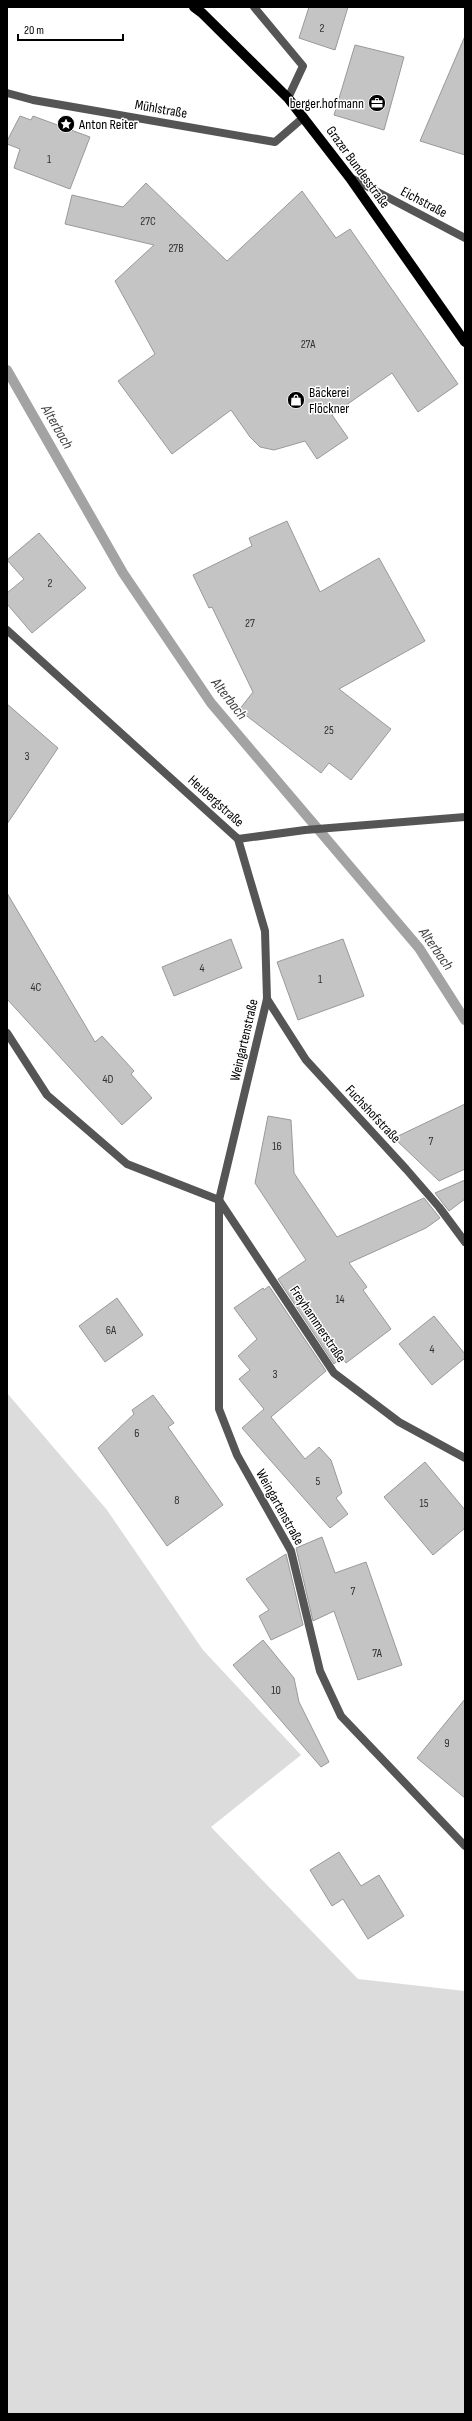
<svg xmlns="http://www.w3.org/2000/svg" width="472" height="2421" font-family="'Sofia Sans Condensed',sans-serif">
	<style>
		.green { fill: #dcdcdc }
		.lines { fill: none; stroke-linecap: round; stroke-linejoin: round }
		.stream { stroke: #a3a3a3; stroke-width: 10 }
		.building { fill: #c4c4c4; stroke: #999 }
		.minor { stroke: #555; stroke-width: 8 }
		.primary { stroke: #000; stroke-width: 10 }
		.labels { text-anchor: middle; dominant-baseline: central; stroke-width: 3; stroke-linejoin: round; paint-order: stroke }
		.number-label { font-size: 12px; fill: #313131 }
		.poi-label { font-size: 14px; fill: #000; stroke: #fff; text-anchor: start }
		.street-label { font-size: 14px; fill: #000; stroke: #fff }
		.water-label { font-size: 15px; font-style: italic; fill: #444; stroke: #fff }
	</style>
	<rect width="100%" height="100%" fill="#fff"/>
	<!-- green -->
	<path class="green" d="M 7,1393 L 107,1510 L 203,1650 L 301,1755 L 211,1827 L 358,1979 L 465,1991 L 465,2414 L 7,2414 Z"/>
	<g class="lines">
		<!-- stream -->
		<path class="stream" d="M 7,370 L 123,573 L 211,703 L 419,948 L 465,1020"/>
	</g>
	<!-- building -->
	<g class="building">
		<path d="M 309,7 L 348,7 L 335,50 L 299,38 Z"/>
		<path d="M 465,36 L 465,155 L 420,141 Z"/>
		<path d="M 355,45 L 404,57 L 384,130 L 334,115 Z"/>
		<path d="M 20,116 L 31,120 L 33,116 L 90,137 L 70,189 L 14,168 L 20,149 L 7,144 L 7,141 Z"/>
		<path d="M 146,183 L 227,261 L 302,191 L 336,238 L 350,229 L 458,384 L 418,412 L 392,373 L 332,415 L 348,438 L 317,459 L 305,441 L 274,450 L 260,447 L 250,437 L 231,410 L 172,454 L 118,381 L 155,354 L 115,281 L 154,245 L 65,224 L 72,195 L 123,207 Z"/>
		<path d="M 287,521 L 320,592 L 379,558 L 425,641 L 339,689 L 391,729 L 351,780 L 329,763 L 321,773 L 239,710 L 253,692 L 212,607 L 209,608 L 193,575 L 252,546 L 249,538 Z"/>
		<path d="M 39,533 L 86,588 L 32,633 L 7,604 L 7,593 L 24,579 L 7,560 Z"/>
		<path d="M 7,704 L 58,748 L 7,824 Z"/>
		<path d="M 7,893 L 95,1042 L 102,1036 L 134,1071 L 131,1074 L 152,1098 L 122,1125 L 7,999 Z"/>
		<path d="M 231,939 L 242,968 L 174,996 L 162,967 Z"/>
		<path d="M 343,939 L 364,996 L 298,1020 L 277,962 Z"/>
		<path d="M 465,1104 L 465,1169 L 439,1181 L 394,1138 Z"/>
		<path d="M 268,1116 L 291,1120 L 294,1173 L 337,1237 L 424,1198 L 440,1218 L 426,1228 L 349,1263 L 367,1287 L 363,1290 L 391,1329 L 346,1363 L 342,1357 L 334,1364 L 278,1279 L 306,1260 L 255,1183 Z"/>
		<path d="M 465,1180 L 465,1199 L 449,1211 L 435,1193 Z"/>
		<path d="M 269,1286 L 326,1371 L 271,1417 L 305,1459 L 319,1447 L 331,1460 L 342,1493 L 336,1498 L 348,1514 L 330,1528 L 242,1428 L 264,1409 L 239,1379 L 250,1370 L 238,1356 L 257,1339 L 234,1308 L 263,1288 L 264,1290 Z"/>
		<path d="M 117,1298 L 143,1335 L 105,1362 L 79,1326 Z"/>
		<path d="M 434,1316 L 465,1354 L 465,1358 L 432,1385 L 399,1344 Z"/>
		<path d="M 153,1395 L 174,1423 L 168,1427 L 223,1505 L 167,1546 L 98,1448 L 134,1414 L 132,1410 Z"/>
		<path d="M 425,1462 L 465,1510 L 465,1528 L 433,1555 L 384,1497 Z"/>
		<path d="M 322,1537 L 335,1573 L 366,1562 L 402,1665 L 358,1680 L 334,1611 L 313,1621 L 296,1548 Z"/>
		<path d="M 286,1554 L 303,1625 L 271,1640 L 259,1616 L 269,1610 L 246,1579 Z"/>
		<path d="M 263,1640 L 294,1678 L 299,1702 L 329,1762 L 321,1767 L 233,1665 Z"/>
		<path d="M 465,1699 L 465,1798 L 417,1758 Z"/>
		<path d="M 339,1852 L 361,1886 L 379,1875 L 404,1916 L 368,1939 L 343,1899 L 332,1906 L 310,1870 Z"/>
	</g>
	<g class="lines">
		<!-- minor -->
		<g class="minor">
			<path d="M 254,7 L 303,66 L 288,98"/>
			<path d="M 7,93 L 33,100 L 275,142 L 304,117"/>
			<path d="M 351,178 L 465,238"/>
			<path d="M 7,630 L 238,839 L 305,830 L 465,817"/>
			<path d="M 238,839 L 265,931 L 267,999 L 219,1200 L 219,1409 L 237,1455 L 291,1551 L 320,1671 L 341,1716 L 465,1846"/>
			<path d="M 267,999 L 306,1060 L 406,1169 L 439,1207 L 465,1242"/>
			<path d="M 7,1033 L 47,1095 L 127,1164 L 219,1200"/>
			<path d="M 219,1200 L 334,1373 L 399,1422 L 465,1458"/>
		</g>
		<!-- primary -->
		<path class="primary" d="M 194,7 L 202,13 L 288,98 L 350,178 L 465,342"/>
	</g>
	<!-- icons -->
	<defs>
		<symbol id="office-disc" viewBox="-11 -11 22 22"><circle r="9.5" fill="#000" stroke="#fff"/><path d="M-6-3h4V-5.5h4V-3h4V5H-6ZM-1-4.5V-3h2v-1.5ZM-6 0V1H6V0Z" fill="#fff"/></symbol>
		<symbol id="sight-disc" viewBox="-11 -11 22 22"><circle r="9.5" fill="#000" stroke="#fff"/><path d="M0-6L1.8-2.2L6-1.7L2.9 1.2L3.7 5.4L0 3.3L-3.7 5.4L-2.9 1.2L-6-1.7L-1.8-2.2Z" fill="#fff"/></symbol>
		<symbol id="shop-disc" viewBox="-11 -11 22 22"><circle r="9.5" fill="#000" stroke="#fff"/><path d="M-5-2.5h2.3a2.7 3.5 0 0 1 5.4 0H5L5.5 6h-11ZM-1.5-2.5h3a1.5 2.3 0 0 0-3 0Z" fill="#fff"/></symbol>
	</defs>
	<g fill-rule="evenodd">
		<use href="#office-disc" x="367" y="93" width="20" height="20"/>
		<use href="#sight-disc" x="56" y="114" width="20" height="20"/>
		<use href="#shop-disc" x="286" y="390" width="20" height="20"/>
	</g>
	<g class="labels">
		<!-- number labels -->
		<g class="number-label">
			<text x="322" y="28">2</text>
			<text x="49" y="159">1</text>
			<text x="148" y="221">27C</text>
			<text x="176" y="248">27B</text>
			<text x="308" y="344">27A</text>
			<text x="50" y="583">2</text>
			<text x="250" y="623">27</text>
			<text x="329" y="730">25</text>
			<text x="27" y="756">3</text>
			<text x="202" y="968">4</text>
			<text x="320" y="979">1</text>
			<text x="36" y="987">4C</text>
			<text x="108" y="1079">4D</text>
			<text x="431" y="1141">7</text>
			<text x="277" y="1146">16</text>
			<text x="340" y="1299">14</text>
			<text x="111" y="1330">6A</text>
			<text x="432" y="1349">4</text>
			<text x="275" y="1374">3</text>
			<text x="137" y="1433">6</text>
			<text x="318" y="1481">5</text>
			<text x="177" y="1500">8</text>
			<text x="424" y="1503">15</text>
			<text x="353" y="1591">7</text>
			<text x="377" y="1653">7A</text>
			<text x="276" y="1690">10</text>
			<text x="447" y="1743">9</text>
		</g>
		<!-- poi labels -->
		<g class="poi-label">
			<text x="364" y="103" text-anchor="end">berger.hofmann</text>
			<text x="79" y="124">Anton Reiter</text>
			<text x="309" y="392">Bäckerei<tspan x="309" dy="16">Flöckner</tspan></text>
		</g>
		<!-- street labels -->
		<g class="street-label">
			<text transform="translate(161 109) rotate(10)">Mühlstraße</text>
			<text transform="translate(358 167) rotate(54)">Grazer Bundesstraße</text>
			<text transform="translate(424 202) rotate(28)">Eichstraße</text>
			<text transform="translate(216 801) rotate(42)">Heubergstraße</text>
			<text transform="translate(244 1040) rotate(-77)">Weingartenstraße</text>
			<text transform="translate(373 1114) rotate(47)">Fuchshofstraße</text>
			<text transform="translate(318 1324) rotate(56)">Freyhammerstraße</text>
			<text transform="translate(280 1507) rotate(61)">Weingartenstraße</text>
		</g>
		<!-- water labels -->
		<g class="water-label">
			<text transform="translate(57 427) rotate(60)">Alterbach</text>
			<text transform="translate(229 699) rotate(52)">Alterbach</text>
			<text transform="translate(436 949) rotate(55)">Alterbach</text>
		</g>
	</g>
	<!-- border -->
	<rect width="472" height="2421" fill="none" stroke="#000000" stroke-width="16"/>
	<!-- scale -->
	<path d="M18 34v6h105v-6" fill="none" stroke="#000000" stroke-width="2"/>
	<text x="24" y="34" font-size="12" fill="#000000" stroke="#ffffff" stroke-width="3" paint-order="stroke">20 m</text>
</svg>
